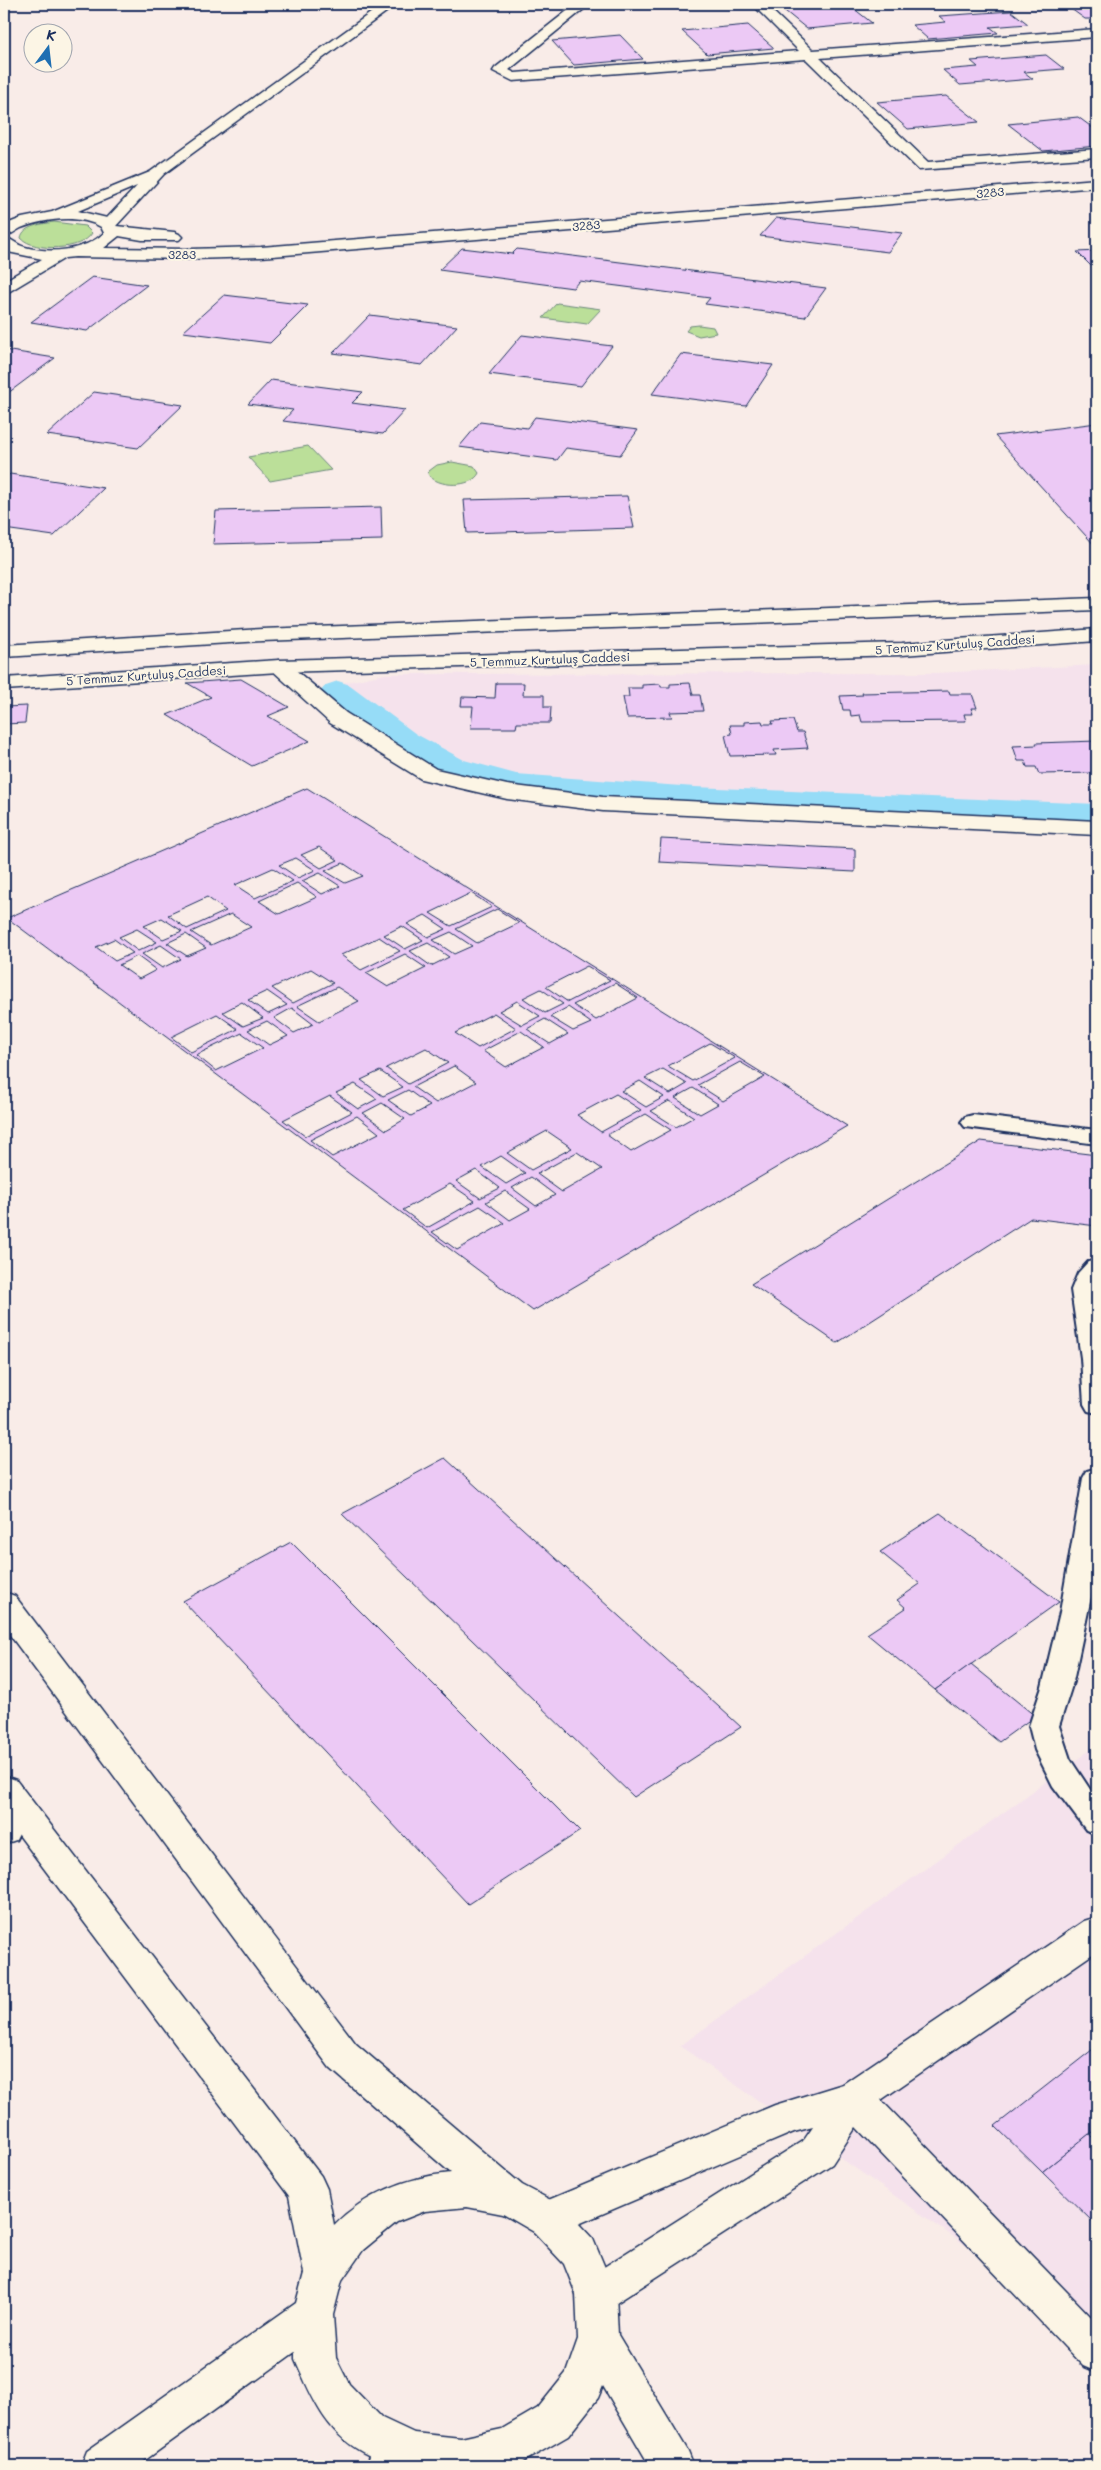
<svg xmlns="http://www.w3.org/2000/svg" width="1101" height="2470" font-family="Mali,sans-serif">
	<style>
		.built { fill: #f5e2ec }
		.green { fill: #bbdf99; stroke: #6b877c }
		.lines { fill: none; stroke-linecap: round; stroke-linejoin: round }
		.canal { fill: #96dcf7; fill-rule: evenodd }
		.building { fill: #ecc9f5; stroke: #1b2f5e; fill-rule: evenodd }
		.lane-casing { stroke: #1b2f5e; stroke-width: 4 }
		.street-casing { stroke: #1b2f5e; stroke-width: 3 }
		.secondary-casing { stroke: #1b2f5e; stroke-width: 3 }
		.lane { fill: #fcf5e5; fill-rule: evenodd }
		.street { fill: #fcf5e5; fill-rule: evenodd }
		.secondary { fill: #fcf5e5; fill-rule: evenodd }
		.labels { text-anchor: middle; dominant-baseline: central; stroke-width: 4; stroke-linejoin: round; paint-order: stroke }
		.far-street-label { font-size: 12px; fill: #1b2f5e; stroke: #fcf5e5 }
	</style>
	<rect width="100%" height="100%" fill="#f9ece8"/>
	<filter id="ink" filterUnits="userSpaceOnUse"><feTurbulence type="fractalNoise" baseFrequency=".02" numOctaves="2"/><feDisplacementMap in="SourceGraphic" scale="10" xChannelSelector="R" yChannelSelector="G"/><feConvolveMatrix kernelMatrix="1 2 1 2 8 2 1 2 1" color-interpolation-filters="sRGB"/></filter>
	<g filter="url(#ink)">
		<!-- built -->
		<g class="built">
			<path d="M 1097,665 L 1097,824 L 586,792 L 453,772 L 328,686 L 385,674 L 935,673 Z"/>
			<path d="M 1097,1745 L 1097,2337 L 680,2046 Z"/>
		</g>
		<!-- green -->
		<g class="green">
			<path d="M 54,222 L 85,226 L 92,233 C 82,251 34,252 21,238 C 23,225 43,224 54,222 Z"/>
			<path d="M 557,303 L 601,309 L 587,324 L 543,318 Z"/>
			<path d="M 699,325 L 713,327 L 716,333 L 699,336 L 686,331 L 690,326 Z"/>
			<path d="M 308,446 L 331,470 L 270,481 L 248,457 Z"/>
			<path d="M 452,462 L 474,466 L 479,473 C 472,488 437,488 428,474 L 429,471 L 437,465 Z"/>
		</g>
		<g class="lines">
			<!-- canal -->
			<path class="canal" d="M 338,681 L 350,685 L 416,734 L 464,760 L 516,774 L 695,787 L 1097,804 L 1097,826 L 695,809 L 515,796 L 438,776 L 390,750 L 326,699 L 320,692 L 326,685 Z"/>
		</g>
		<!-- building -->
		<g class="building">
			<path d="M 817,4 L 848,4 L 872,23 L 807,29 L 780,7 Z"/>
			<path d="M 1097,4 L 1097,19 L 1085,19 L 1067,6 Z"/>
			<path d="M 1011,11 L 1028,24 L 990,27 L 998,33 L 928,39 L 912,25 L 946,22 L 939,16 Z"/>
			<path d="M 748,25 L 774,48 L 707,54 L 682,31 Z"/>
			<path d="M 620,35 L 643,59 L 574,65 L 552,41 Z"/>
			<path d="M 1046,55 L 1064,69 L 1024,72 L 1033,79 L 960,85 L 943,70 L 978,67 L 971,61 Z"/>
			<path d="M 946,96 L 979,122 L 908,129 L 877,102 Z"/>
			<path d="M 1078,117 L 1097,131 L 1097,146 L 1043,151 L 1008,124 Z"/>
			<path d="M 776,218 L 902,233 L 888,252 L 760,236 Z"/>
			<path d="M 462,248 L 512,254 L 517,249 L 826,288 L 805,317 L 705,304 L 710,298 L 579,281 L 573,288 L 439,270 Z"/>
			<path d="M 1097,251 L 1097,272 L 1077,252 Z"/>
			<path d="M 92,277 L 147,285 L 87,331 L 31,322 Z"/>
			<path d="M 224,295 L 308,305 L 270,343 L 183,332 Z"/>
			<path d="M 370,315 L 457,326 L 422,365 L 333,353 Z"/>
			<path d="M 522,335 L 612,346 L 581,386 L 489,374 Z"/>
			<path d="M 4,350 L 55,358 L 4,396 Z"/>
			<path d="M 681,354 L 773,365 L 746,406 L 652,394 Z"/>
			<path d="M 271,380 L 363,392 L 352,403 L 405,410 L 383,434 L 283,421 L 293,410 L 248,404 Z"/>
			<path d="M 94,392 L 183,405 L 138,448 L 47,435 Z"/>
			<path d="M 535,417 L 638,430 L 620,455 L 566,448 L 557,460 L 459,447 L 480,422 L 527,428 Z"/>
			<path d="M 1097,423 L 1097,548 L 995,436 Z"/>
			<path d="M 10,474 L 104,488 L 54,536 L 4,529 L 4,480 Z"/>
			<path d="M 627,496 L 634,528 L 467,533 L 464,500 Z"/>
			<path d="M 381,507 L 382,540 L 213,544 L 216,511 Z"/>
			<path d="M 241,679 L 289,707 L 268,716 L 310,741 L 252,766 L 167,715 L 211,697 L 187,683 Z"/>
			<path d="M 496,683 L 524,683 L 523,695 L 544,695 L 544,707 L 551,707 L 550,723 L 517,723 L 516,728 L 471,728 L 473,706 L 461,706 L 462,697 L 495,698 Z"/>
			<path d="M 690,683 L 693,695 L 700,695 L 703,711 L 670,712 L 672,717 L 627,718 L 623,697 L 629,697 L 628,688 L 642,688 L 642,685 L 660,684 L 661,687 L 670,687 L 670,684 Z"/>
			<path d="M 949,691 L 950,694 L 972,694 L 977,708 L 971,708 L 973,714 L 964,714 L 966,721 L 862,722 L 860,715 L 851,716 L 850,710 L 843,710 L 840,696 L 863,695 L 862,693 Z"/>
			<path d="M 27,706 L 25,723 L 4,724 L 4,707 Z"/>
			<path d="M 793,720 L 797,732 L 803,732 L 808,748 L 774,750 L 776,755 L 730,756 L 725,735 L 732,734 L 730,725 L 744,725 L 744,722 L 762,721 L 763,724 L 773,724 L 772,721 Z"/>
			<path d="M 1097,741 L 1097,773 L 1039,774 L 1036,767 L 1027,767 L 1025,761 L 1018,761 L 1013,746 L 1037,745 L 1036,743 Z"/>
			<path d="M 307,788 L 847,1126 L 533,1311 L 7,918 ZM 319,847 L 338,860 L 321,868 L 301,855 ZM 296,858 L 315,870 L 298,878 L 279,865 ZM 343,863 L 363,876 L 345,883 L 325,871 ZM 273,868 L 293,881 L 255,898 L 235,885 ZM 320,873 L 340,886 L 322,894 L 302,881 ZM 297,883 L 317,897 L 279,914 L 259,901 ZM 471,893 L 492,907 L 451,926 L 430,913 ZM 207,897 L 226,911 L 187,929 L 168,915 ZM 497,909 L 519,923 L 477,943 L 456,929 ZM 231,914 L 251,927 L 211,945 L 191,932 ZM 425,915 L 446,929 L 428,937 L 407,924 ZM 162,918 L 182,931 L 163,939 L 144,926 ZM 402,926 L 423,940 L 405,949 L 384,935 ZM 137,929 L 157,942 L 138,951 L 119,937 ZM 451,932 L 472,946 L 454,954 L 433,940 ZM 186,934 L 206,948 L 187,956 L 167,943 ZM 379,937 L 400,951 L 361,970 L 341,955 ZM 114,939 L 133,953 L 115,961 L 96,947 ZM 428,943 L 449,957 L 431,966 L 410,951 ZM 161,945 L 181,959 L 162,968 L 142,954 ZM 405,954 L 426,968 L 388,987 L 366,973 ZM 137,956 L 156,970 L 139,979 L 119,965 ZM 587,966 L 610,980 L 568,1002 L 546,987 ZM 311,969 L 333,983 L 293,1003 L 272,988 ZM 615,983 L 638,998 L 596,1020 L 573,1005 ZM 337,987 L 359,1001 L 319,1021 L 297,1006 ZM 541,989 L 563,1004 L 545,1013 L 523,998 ZM 267,991 L 287,1005 L 268,1014 L 248,1000 ZM 517,1001 L 540,1016 L 522,1025 L 499,1011 ZM 242,1002 L 263,1018 L 243,1026 L 223,1012 ZM 568,1007 L 591,1023 L 573,1031 L 550,1017 ZM 292,1008 L 313,1024 L 294,1033 L 274,1018 ZM 494,1013 L 516,1028 L 478,1048 L 455,1033 ZM 217,1014 L 238,1029 L 191,1052 L 171,1037 ZM 545,1019 L 568,1034 L 550,1044 L 527,1029 ZM 267,1021 L 288,1036 L 269,1045 L 248,1030 ZM 521,1031 L 544,1047 L 506,1067 L 483,1051 ZM 242,1033 L 263,1048 L 216,1071 L 196,1055 ZM 710,1043 L 735,1058 L 693,1081 L 668,1066 ZM 426,1048 L 448,1063 L 408,1084 L 386,1068 ZM 740,1062 L 765,1077 L 723,1101 L 698,1085 ZM 454,1066 L 476,1082 L 436,1103 L 413,1087 ZM 663,1069 L 687,1084 L 670,1094 L 645,1078 ZM 380,1071 L 403,1087 L 383,1096 L 361,1080 ZM 640,1081 L 664,1097 L 646,1107 L 621,1091 ZM 355,1084 L 377,1099 L 358,1109 L 336,1093 ZM 693,1088 L 718,1104 L 700,1114 L 675,1098 ZM 408,1090 L 430,1106 L 411,1116 L 388,1100 ZM 616,1094 L 641,1110 L 601,1132 L 577,1115 ZM 330,1096 L 352,1112 L 305,1136 L 283,1120 ZM 669,1101 L 694,1117 L 676,1127 L 651,1111 ZM 382,1103 L 405,1119 L 386,1130 L 363,1113 ZM 646,1114 L 671,1130 L 631,1152 L 607,1135 ZM 357,1116 L 379,1133 L 332,1157 L 310,1140 ZM 547,1131 L 572,1148 L 531,1170 L 507,1153 ZM 577,1152 L 602,1169 L 562,1192 L 537,1174 ZM 501,1156 L 525,1173 L 506,1184 L 482,1167 ZM 476,1170 L 500,1188 L 480,1198 L 456,1181 ZM 531,1177 L 555,1195 L 536,1206 L 512,1188 ZM 450,1184 L 475,1201 L 427,1228 L 403,1210 ZM 505,1191 L 530,1209 L 510,1220 L 486,1202 ZM 480,1206 L 505,1223 L 457,1250 L 432,1232 Z"/>
			<path d="M 661,839 L 855,849 L 855,872 L 659,862 Z"/>
			<path d="M 981,1141 L 1097,1155 L 1097,1226 L 1031,1218 L 837,1343 L 751,1284 Z"/>
			<path d="M 445,1458 L 741,1727 L 634,1797 L 342,1514 Z"/>
			<path d="M 940,1513 L 1059,1602 L 935,1690 L 867,1634 L 906,1608 L 897,1600 L 920,1584 L 880,1552 Z"/>
			<path d="M 291,1542 L 580,1831 L 468,1904 L 183,1601 Z"/>
			<path d="M 971,1664 L 1035,1716 L 999,1742 L 935,1690 Z"/>
			<path d="M 1097,2046 L 1097,2128 L 1042,2172 L 995,2126 Z"/>
			<path d="M 1089,2134 L 1097,2142 L 1097,2226 L 1042,2172 Z"/>
		</g>
		<g class="lines">
			<defs>
				<g id="lane">
					<path d="M 973,1115 L 1097,1130 L 1097,1144 L 965,1127 L 961,1122 L 965,1117 Z"/>
					<path d="M 1097,1260 L 1097,1413 L 1088,1411 L 1084,1404 L 1081,1358 L 1071,1290 L 1078,1273 L 1088,1262 Z"/>
					<path d="M 1097,1468 L 1097,1569 L 1073,1682 L 1059,1726 L 1070,1759 L 1097,1800 L 1097,1834 L 1086,1830 L 1053,1786 L 1035,1750 L 1029,1726 L 1042,1687 L 1060,1612 L 1083,1478 L 1087,1471 Z"/>
				</g>
				<g id="street">
					<path d="M 576,4 L 590,4 L 509,70 L 515,73 L 799,51 L 752,4 L 765,4 L 813,50 L 1097,29 L 1097,37 L 820,58 L 928,162 L 1097,149 L 1097,157 L 919,170 L 806,59 L 513,81 L 493,71 L 495,68 Z"/>
					<path d="M 279,660 L 286,662 L 346,713 L 436,769 L 507,785 L 603,797 L 1097,821 L 1097,835 L 603,811 L 507,799 L 421,779 L 330,723 L 272,670 L 269,666 L 272,662 Z"/>
					<path d="M 16,1792 L 28,1796 L 33,1806 L 16,1840 L 4,1844 L 4,1796 Z"/>
					<path d="M 1097,1917 L 1097,1951 L 881,2100 L 1097,2323 L 1097,2372 L 1083,2366 L 856,2127 L 832,2164 L 610,2307 L 596,2313 L 582,2307 L 576,2294 L 582,2281 L 804,2140 L 813,2127 L 794,2132 L 548,2237 L 534,2232 L 528,2219 L 534,2206 L 775,2105 L 843,2084 L 1084,1921 Z"/>
				</g>
				<g id="secondary">
					<path d="M 383,4 L 397,4 L 164,174 L 116,226 L 174,232 L 179,234 L 182,237 L 179,240 L 142,240 L 119,236 L 104,248 L 190,249 L 261,247 L 1097,179 L 1097,187 L 261,257 L 190,259 L 75,257 L 65,258 L 10,291 L 4,293 L 4,281 L 42,259 L 8,252 L 4,249 L 4,237 C 12,239 17,245 25,247 C 49,254 85,251 104,233 L 101,227 C 78,214 45,219 21,228 C 15,231 11,235 4,237 L 4,225 L 22,218 L 52,212 L 150,172 ZM 137,186 L 107,218 L 78,211 Z"/>
					<path d="M 1097,598 L 1097,610 L 262,641 L 4,657 L 4,645 L 262,629 Z"/>
					<path d="M 1097,629 L 1097,641 L 902,655 L 279,672 L 4,690 L 4,678 L 279,660 L 902,643 Z"/>
					<path d="M 4,1592 L 15,1596 L 356,2044 L 522,2185 L 562,2206 L 593,2239 L 616,2294 L 618,2335 L 688,2451 L 694,2466 L 650,2466 L 603,2386 L 598,2398 L 568,2436 L 516,2466 L 366,2466 L 370,2456 C 327,2436 313,2400 295,2359 L 295,2352 L 137,2466 L 81,2466 L 87,2451 L 296,2303 L 304,2273 L 289,2196 L 4,1815 L 4,1776 L 16,1780 L 321,2176 L 327,2189 L 334,2225 C 365,2194 407,2177 451,2173 L 330,2068 L 4,1627 ZM 467,2207 L 503,2214 L 534,2232 L 564,2264 L 576,2294 L 578,2339 L 566,2373 L 538,2408 L 502,2429 L 461,2438 L 414,2433 L 382,2418 L 349,2384 L 336,2358 L 333,2315 L 342,2280 L 363,2250 L 397,2222 L 425,2211 Z"/>
				</g>
			</defs>
			<!-- lane casing -->
			<use href="#lane" class="lane-casing"/>
			<!-- street casing -->
			<use href="#street" class="street-casing"/>
			<!-- secondary casing -->
			<use href="#secondary" class="secondary-casing"/>
			<!-- lane -->
			<use href="#lane" class="lane"/>
			<!-- street -->
			<use href="#street" class="street"/>
			<!-- secondary -->
			<use href="#secondary" class="secondary"/>
		</g>
	</g>
	<g class="labels">
		<!-- far-street labels -->
		<g class="far-street-label">
			<text transform="translate(990 192) rotate(-5)">3283</text>
			<text transform="translate(586 225) rotate(-5)">3283</text>
			<text x="182" y="254">3283</text>
			<text transform="translate(955 644) rotate(-4)">5 Temmuz Kurtuluş Caddesi</text>
			<text transform="translate(550 659) rotate(-2)">5 Temmuz Kurtuluş Caddesi</text>
			<text transform="translate(146 675) rotate(-4)">5 Temmuz Kurtuluş Caddesi</text>
		</g>
	</g>
	<!-- margin -->
	<rect width="1101" height="2470" fill="none" stroke="#fcf5e5" stroke-width="20"/>
	<rect x="10" y="10" width="1081" height="2450" fill="none" stroke="#1b2f5e" stroke-width="2" filter="url(#ink)"/>
	<!-- north arrow -->
	<g transform="translate(48 48) rotate(15)"><circle r="24" fill="#fcf5e5" stroke="#a2a6af"/>
	<path d="M0-4L9 19L0 12L-9 19Z" fill="#1f6fb2"/>
	<text y="-8" font-size="14" font-weight="bold" text-anchor="middle" fill="#1b2f5e">K</text>
	</g>
</svg>
